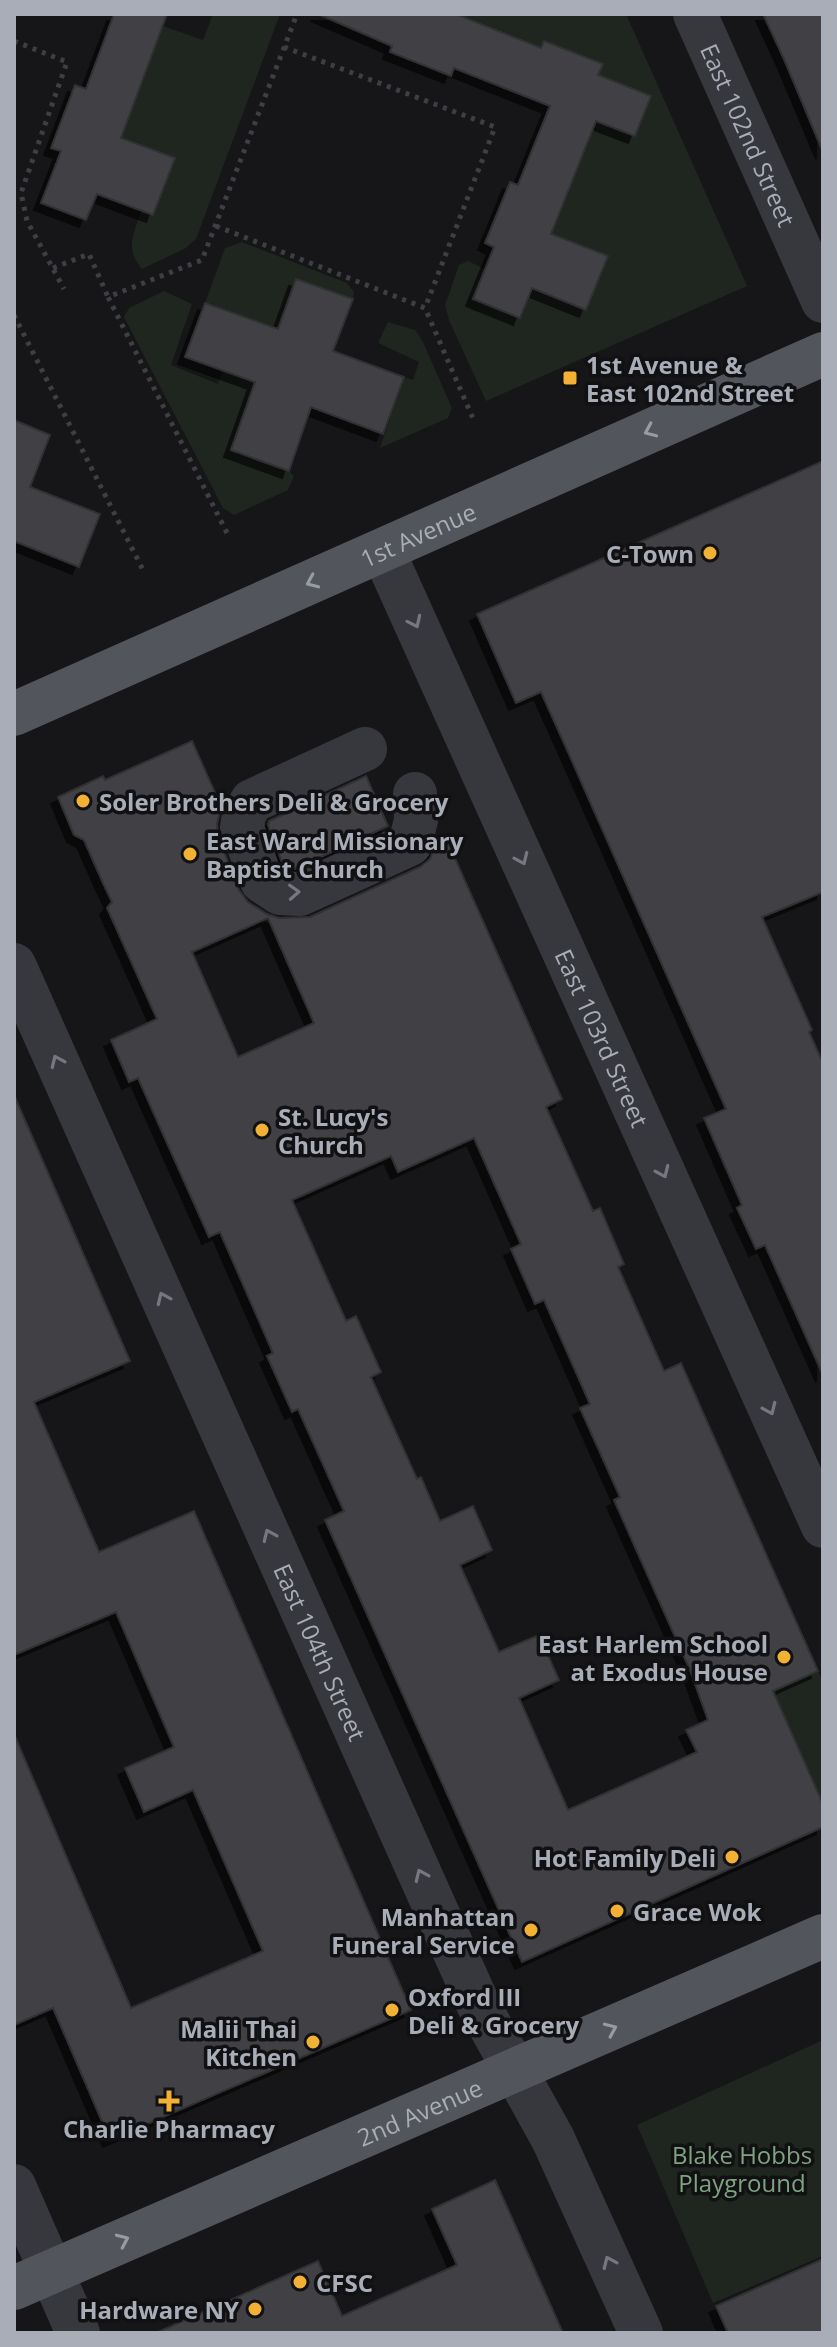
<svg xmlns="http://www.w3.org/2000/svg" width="837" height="2347" font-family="'Open Sans',sans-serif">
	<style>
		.green { fill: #1e261f }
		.building { fill: #404145; stroke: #303034; stroke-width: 2; fill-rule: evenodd; filter: url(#shadow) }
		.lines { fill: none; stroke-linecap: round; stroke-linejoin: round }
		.path { stroke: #3d3f44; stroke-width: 5; stroke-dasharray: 4 6; stroke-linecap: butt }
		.minor { stroke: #37383d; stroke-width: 44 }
		.major { stroke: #53555c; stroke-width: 44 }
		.oneway { stroke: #979ba6 }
		.oneway2 { stroke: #757881 }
		.poi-dot { fill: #f2b134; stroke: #111113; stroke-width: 3 }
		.labels { text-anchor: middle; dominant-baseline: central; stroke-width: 7; stroke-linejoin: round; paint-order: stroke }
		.street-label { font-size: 24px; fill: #a8adb8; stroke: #111113 }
		.poi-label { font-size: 24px; font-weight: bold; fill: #a8adb8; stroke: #111113; text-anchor: start }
		.park-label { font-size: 24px; fill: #7fa381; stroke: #111113 }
	</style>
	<defs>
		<filter id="shadow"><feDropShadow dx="-7" dy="7" stdDeviation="0" flood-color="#0009"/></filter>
	</defs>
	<rect width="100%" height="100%" fill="#161618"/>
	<!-- green -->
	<g class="green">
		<path d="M 213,14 L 280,14 L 196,239 L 186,248 L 142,269 C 124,248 134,235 141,211 L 153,215 L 175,159 L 121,138 L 163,26 L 203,40 Z"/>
		<path d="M 456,14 L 626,14 L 747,286 L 486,401 L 449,320 L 445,305 L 459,265 L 468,261 L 485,269 L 474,299 L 520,317 L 532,288 L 586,310 L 607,256 L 551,234 L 596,121 L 635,136 L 650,96 L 598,75 L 602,64 L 544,41 L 541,48 Z"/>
		<path d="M 242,242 L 347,283 L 354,292 L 353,299 L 296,279 L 278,329 L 205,303 L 225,248 Z"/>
		<path d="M 164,291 L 192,304 L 171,365 L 218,384 L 223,370 L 255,382 L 231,450 L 289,471 L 294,476 L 288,490 L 234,515 L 223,508 L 124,317 L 129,308 Z"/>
		<path d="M 388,322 L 415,330 L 422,340 L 452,408 L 448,418 L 380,448 L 404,377 L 413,380 L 419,362 L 378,343 Z"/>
		<path d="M 818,1671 L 823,1683 L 823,1804 L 773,1691 Z"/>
		<path d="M 823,2040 L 823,2256 L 713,2303 L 637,2125 Z"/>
	</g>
	<!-- building -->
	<g class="building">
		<path d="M 114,14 L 167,14 L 121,138 L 175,158 L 153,215 L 97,194 L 86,220 L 41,203 L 61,151 L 51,148 L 75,85 L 86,89 Z"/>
		<path d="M 318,14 L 456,14 L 541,48 L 544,41 L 603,64 L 598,75 L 651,96 L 635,136 L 596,121 L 551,234 L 608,256 L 586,310 L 532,288 L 520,318 L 473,299 L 494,247 L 485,243 L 510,182 L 518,185 L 550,106 L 454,68 L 451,76 L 390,52 L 392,46 Z"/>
		<path d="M 763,14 L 823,14 L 823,152 L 784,59 Z"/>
		<path d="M 296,279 L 353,299 L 333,351 L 404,377 L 383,434 L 311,407 L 289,471 L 231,450 L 255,382 L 185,357 L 205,303 L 278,329 Z"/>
		<path d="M 14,420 L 50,435 L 30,487 L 100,514 L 79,567 L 14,541 Z"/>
		<path d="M 823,461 L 823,892 L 762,917 L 812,1030 L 809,1032 L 823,1063 L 823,1375 L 765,1245 L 756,1249 L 737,1208 L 742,1205 L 704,1118 L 726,1109 L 564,743 L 541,692 L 516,703 L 477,614 Z"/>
		<path d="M 192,741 L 221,806 L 217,824 L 218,836 L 239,890 L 248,902 L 267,914 L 279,918 L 310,917 L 420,867 L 430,859 L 436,843 L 446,838 L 562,1099 L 546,1107 L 593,1211 L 600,1208 L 624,1264 L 618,1267 L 664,1371 L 681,1363 L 818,1671 L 773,1691 L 823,1804 L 823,1827 L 522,1962 L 325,1520 L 344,1511 L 298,1409 L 292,1412 L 267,1356 L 273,1353 L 220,1232 L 209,1237 L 138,1078 L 129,1082 L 111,1040 L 157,1019 L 107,908 L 112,902 L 103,883 L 84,840 L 74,835 L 58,797 L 103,776 L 105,780 ZM 268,918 L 314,1023 L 238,1057 L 192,952 ZM 474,1138 L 521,1244 L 511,1249 L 535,1304 L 544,1300 L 590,1404 L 580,1408 L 620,1497 L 614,1500 L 690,1670 L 708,1720 L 686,1730 L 697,1752 L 568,1810 L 519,1698 L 559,1680 L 539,1635 L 499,1652 L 460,1565 L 492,1550 L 473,1506 L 440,1521 L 421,1477 L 417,1479 L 371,1377 L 381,1372 L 356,1316 L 346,1321 L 292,1200 L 391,1156 L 398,1172 Z"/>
		<path d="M 366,776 L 388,826 L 295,869 L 283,865 L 268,825 L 269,821 Z"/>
		<path d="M 14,1095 L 130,1361 L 34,1402 L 99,1552 L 194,1511 L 411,2010 L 110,2140 L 53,2008 L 14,2025 L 14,1734 L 131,2008 L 263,1951 L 193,1790 L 144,1812 L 125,1768 L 174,1747 L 116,1612 L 14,1655 Z"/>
		<path d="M 495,2180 L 563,2333 L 156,2333 L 318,2261 L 342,2316 L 457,2265 L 432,2209 Z"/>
		<path d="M 823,2259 L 823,2333 L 728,2333 L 716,2306 Z"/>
	</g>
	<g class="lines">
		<!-- path -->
		<g class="path">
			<path d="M 14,41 L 67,62 L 21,193 L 27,221 L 64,289"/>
			<path d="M 284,47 L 495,127 L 425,308"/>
			<path d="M 216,226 L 425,308 L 475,423"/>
			<path d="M 53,268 L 89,254 L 108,297"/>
			<path d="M 14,315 L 143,570"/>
			<path d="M 227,533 L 108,297 L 202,260 L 297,14"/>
		</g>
		<!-- minor -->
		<g class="minor">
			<path id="s1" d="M 695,14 L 823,301"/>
			<path id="s2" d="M 383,551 L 823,1526"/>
			<path d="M 365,749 L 252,801 L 244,814 L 242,828 L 262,881 L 280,893 L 300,894 L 410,844 L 416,820 L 415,794"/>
			<path id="s3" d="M 14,965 L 478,2004 L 553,2139 L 641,2333"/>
			<path d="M 14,2186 L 78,2333"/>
		</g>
		<!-- major -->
		<g class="major">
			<path id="s4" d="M 14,714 L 823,354"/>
			<path id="s5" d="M 14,2288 L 823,1936"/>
		</g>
	</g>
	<!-- one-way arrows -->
	<defs><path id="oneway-chevron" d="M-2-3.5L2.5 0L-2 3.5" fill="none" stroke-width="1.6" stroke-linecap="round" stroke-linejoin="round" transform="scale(2)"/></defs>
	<g class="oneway">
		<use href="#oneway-chevron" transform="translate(650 431) rotate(156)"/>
		<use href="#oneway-chevron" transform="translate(312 582) rotate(156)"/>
		<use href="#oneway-chevron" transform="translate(611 2029) rotate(-24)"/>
		<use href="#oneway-chevron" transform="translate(123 2240) rotate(-24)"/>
	</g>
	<g class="oneway2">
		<use href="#oneway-chevron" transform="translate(415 622) rotate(65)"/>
		<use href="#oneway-chevron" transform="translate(522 859) rotate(66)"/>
		<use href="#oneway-chevron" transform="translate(294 892) rotate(-3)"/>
		<use href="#oneway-chevron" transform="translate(57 1061) rotate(-114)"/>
		<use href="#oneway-chevron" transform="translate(663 1172) rotate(66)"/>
		<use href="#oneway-chevron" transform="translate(163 1298) rotate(-114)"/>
		<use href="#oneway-chevron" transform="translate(770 1409) rotate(66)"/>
		<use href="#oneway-chevron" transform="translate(269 1535) rotate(-114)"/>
		<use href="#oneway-chevron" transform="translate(421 1875) rotate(-114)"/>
		<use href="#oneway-chevron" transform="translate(609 2262) rotate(-114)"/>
	</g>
	<!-- markers -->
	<g class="poi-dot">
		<rect x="562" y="370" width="16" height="16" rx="4"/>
		<circle cx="710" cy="553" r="8"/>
		<circle cx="83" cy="801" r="8"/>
		<circle cx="190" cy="854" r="8"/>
		<circle cx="262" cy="1130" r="8"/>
		<circle cx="784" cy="1657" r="8"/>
		<circle cx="732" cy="1857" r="8"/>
		<circle cx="617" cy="1911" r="8"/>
		<circle cx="531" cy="1930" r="8"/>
		<circle cx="392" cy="2010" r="8"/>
		<circle cx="313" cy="2042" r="8"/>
		<path d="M165 2089h8v8h8v8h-8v8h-8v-8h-8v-8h8z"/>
		<circle cx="300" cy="2282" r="8"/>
		<circle cx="255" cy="2309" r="8"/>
	</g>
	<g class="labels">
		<!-- street labels -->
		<g class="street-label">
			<text stroke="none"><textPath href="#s1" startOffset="132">East 102nd Street</textPath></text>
			<text stroke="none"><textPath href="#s4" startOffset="442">1st Avenue</textPath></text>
			<text stroke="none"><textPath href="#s2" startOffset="534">East 103rd Street</textPath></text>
			<text stroke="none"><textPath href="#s3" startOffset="752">East 104th Street</textPath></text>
			<text stroke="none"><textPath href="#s5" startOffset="442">2nd Avenue</textPath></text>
		</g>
		<!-- poi labels -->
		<g class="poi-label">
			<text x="586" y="364">1st Avenue &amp;<tspan x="586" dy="28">East 102nd Street</tspan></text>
			<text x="694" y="553" text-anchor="end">C-Town</text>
			<text x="99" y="801">Soler Brothers Deli &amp; Grocery</text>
			<text x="206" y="840">East Ward Missionary<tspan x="206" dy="28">Baptist Church</tspan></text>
			<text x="278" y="1116">St. Lucy's<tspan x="278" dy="28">Church</tspan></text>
			<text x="768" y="1643" text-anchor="end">East Harlem School<tspan x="768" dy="28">at Exodus House</tspan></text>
			<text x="716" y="1857" text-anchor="end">Hot Family Deli</text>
			<text x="633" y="1911">Grace Wok</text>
			<text x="515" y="1916" text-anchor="end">Manhattan<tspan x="515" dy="28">Funeral Service</tspan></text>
			<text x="408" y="1996">Oxford III<tspan x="408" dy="28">Deli &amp; Grocery</tspan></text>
			<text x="297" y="2028" text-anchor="end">Malii Thai<tspan x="297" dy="28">Kitchen</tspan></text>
			<text x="169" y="2128" text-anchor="middle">Charlie Pharmacy</text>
			<text x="316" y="2282">CFSC</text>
			<text x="239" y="2309" text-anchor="end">Hardware NY</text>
		</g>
		<!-- park labels -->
		<g class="park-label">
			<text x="742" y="2154">Blake Hobbs<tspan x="742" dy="28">Playground</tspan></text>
		</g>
	</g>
	<!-- border -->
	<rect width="837" height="2347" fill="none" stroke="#a8adb8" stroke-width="32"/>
</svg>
